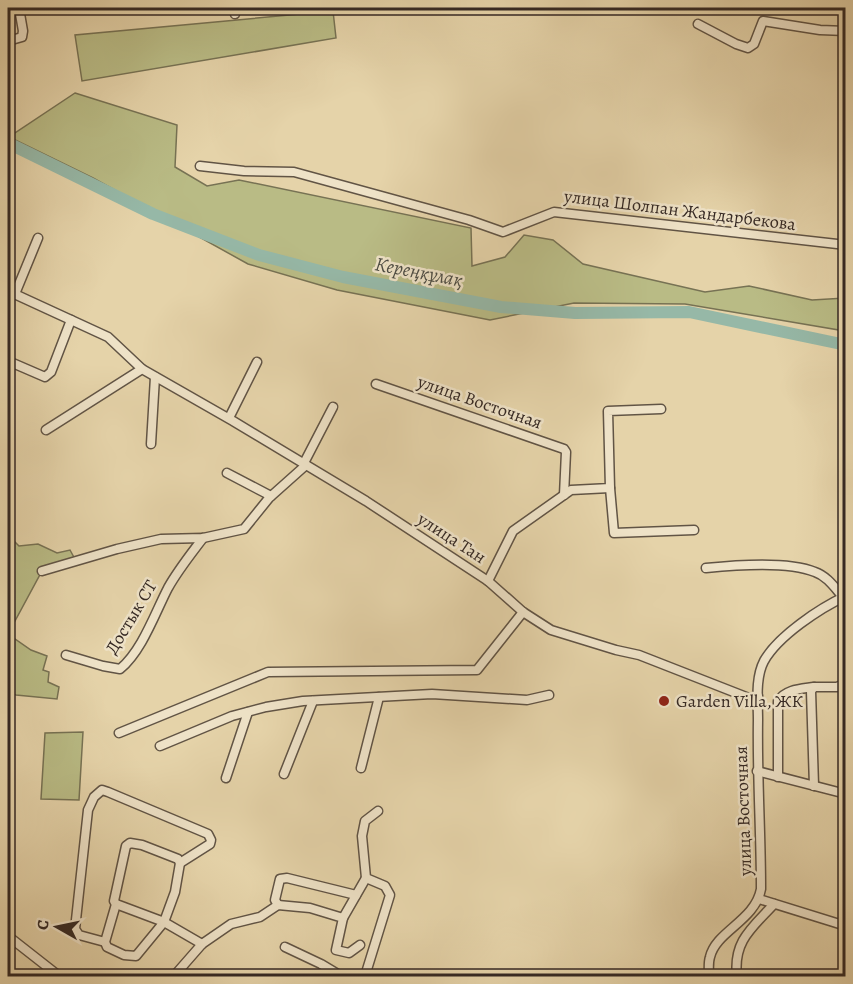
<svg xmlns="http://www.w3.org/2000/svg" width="853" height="984" font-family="Alegreya,serif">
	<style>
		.green { fill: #b9bb85; stroke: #777254; stroke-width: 1.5 }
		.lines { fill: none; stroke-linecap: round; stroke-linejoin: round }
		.river { stroke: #96b8a7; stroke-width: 12 }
		.minor-casing { stroke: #615445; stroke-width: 11 }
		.minor { stroke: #eee2c7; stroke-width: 8 }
		.poi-dot { fill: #8f2418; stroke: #eee2c7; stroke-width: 2 }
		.labels { text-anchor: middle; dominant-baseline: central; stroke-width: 5; stroke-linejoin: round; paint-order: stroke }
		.street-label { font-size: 18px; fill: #352924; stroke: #eee2c7 }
		.poi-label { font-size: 18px; fill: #352924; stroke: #eee2c7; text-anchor: start }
		.water-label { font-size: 20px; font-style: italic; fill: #4d4d45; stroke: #eee2c7 }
	</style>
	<rect width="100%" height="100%" fill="#e5d3a9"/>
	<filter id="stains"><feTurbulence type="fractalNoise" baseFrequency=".00333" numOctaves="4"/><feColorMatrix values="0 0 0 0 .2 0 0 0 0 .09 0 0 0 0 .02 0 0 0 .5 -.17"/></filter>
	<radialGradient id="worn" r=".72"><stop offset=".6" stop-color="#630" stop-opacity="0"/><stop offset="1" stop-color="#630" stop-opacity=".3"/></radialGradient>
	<!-- green -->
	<g class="green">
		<path d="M 333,11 L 336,38 L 82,81 L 75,35 Z"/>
		<path d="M 75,93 L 177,125 L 175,167 L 207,186 L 239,180 L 471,228 L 472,266 L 505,257 L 524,235 L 553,240 L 583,264 L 705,292 L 749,286 L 812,300 L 845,298 L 845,331 L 685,304 L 574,303 L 490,320 L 337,290 L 248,264 L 93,178 L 9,137 Z"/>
		<path d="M 11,538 L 19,546 L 38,544 L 57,553 L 70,550 L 76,561 L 42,571 L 8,634 L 31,650 L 47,656 L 43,670 L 49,672 L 48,682 L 59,687 L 57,699 L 16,695 L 8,692 L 8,540 Z"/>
		<path d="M 83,732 L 79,800 L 41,799 L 45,733 Z"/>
	</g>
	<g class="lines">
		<!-- river -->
		<path class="river" d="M 8,143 L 153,214 L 259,255 L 343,277 L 501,307 L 575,313 L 689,312 L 846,345"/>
		<defs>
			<g id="minor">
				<path d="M 234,8 L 235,14"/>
				<path d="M 698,24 L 736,44 L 748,48 L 754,44 L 763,21 L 820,30 L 846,31"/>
				<path d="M 8,41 L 22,37 L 23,31 L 19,8"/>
				<path d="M 200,166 L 244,171 L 294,172 L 469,220 L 503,232 L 554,212 L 846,245"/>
				<path d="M 8,291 L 108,337 L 142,369"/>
				<path d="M 15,294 L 38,238"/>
				<path d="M 8,361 L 45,377 L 51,372 L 71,320"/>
				<path d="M 376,384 L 564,449 L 566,452 L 564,495"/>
				<path d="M 229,418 L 257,362"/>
				<path d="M 46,430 L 142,369 L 233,421 L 366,501 L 488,581 L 523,612 L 551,630 L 616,650 L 639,655 L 749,698 L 758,696"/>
				<path d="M 151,444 L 155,377"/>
				<path d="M 304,463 L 333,407"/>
				<path d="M 227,473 L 271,496"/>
				<path d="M 610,488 L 614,533 L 694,530"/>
				<path d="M 706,568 C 735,565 789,561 815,572 C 827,576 835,588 843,597"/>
				<path d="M 42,571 L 117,549 L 161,539 L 203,538 L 244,529 L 269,498 L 306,465"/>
				<path d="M 488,581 L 513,531 L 571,490 L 610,488 L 608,411 L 661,409"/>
				<path d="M 66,655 L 103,666 L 120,669 C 142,651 155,613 168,588 C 178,570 191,554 203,538"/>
				<path d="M 119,733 L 268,672 L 477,670 L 523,612"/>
				<path d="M 160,746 L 232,716 L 266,707 L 303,701 L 432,694 L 527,700 L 549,695"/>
				<path d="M 361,768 L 379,697"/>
				<path d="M 757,771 L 846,794"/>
				<path d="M 284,774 L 313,701"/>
				<path d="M 778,777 L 778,701 C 786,689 801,689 814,687"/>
				<path d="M 226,778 L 248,712"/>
				<path d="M 814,786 L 811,691 L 814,687 L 837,687 L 846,683"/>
				<path d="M 130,843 L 142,845 L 178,859 L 180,863 L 175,892 L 164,922 L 116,904 L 114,901 L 126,846 Z"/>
				<path d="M 759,899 L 846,926"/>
				<path d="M 116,904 L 105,942 L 107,947 L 124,955 L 136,956 L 164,922 L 202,944"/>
				<path d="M 278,905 L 275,900 L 280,879 L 287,878 L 356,895"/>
				<path d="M 343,918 L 366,878"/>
				<path d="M 8,936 L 59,976"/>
				<path d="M 105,942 L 79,935 L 75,929 L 88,810 L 94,797 L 102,790 L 108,792 L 208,834 L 211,840 L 210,844 L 180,863"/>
				<path d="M 285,947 L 321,964 L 341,976"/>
				<path d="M 174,976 L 202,944 L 231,924 L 260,917 L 278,905 L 310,908 L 343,918 L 336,950 L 349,953 L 360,945"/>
				<path d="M 365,976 L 390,895 L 385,886 L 366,878 L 362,836 L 365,821 L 378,811"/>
				<path d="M 709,976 C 709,970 708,963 710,957 C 716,931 755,921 761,889 C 761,833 757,776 758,720 C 758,702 755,678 764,661 C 778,636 820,608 846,596"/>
				<path d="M 737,976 C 733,941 752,928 774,904"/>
			</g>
		</defs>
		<!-- minor casing -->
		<use href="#minor" class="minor-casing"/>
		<!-- minor -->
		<use href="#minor" class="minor"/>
	</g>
	<!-- markers -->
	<circle class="poi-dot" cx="664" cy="701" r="6"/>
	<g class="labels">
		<!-- street labels -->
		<g class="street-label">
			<text transform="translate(680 210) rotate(7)">улица Шолпан Жандарбекова</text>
			<text transform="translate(480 402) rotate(19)">улица Восточная</text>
			<text transform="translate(452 538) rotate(33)">улица Тан</text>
			<text transform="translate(131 617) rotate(-59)">Достык СТ</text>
			<text transform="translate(743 811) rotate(-92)">улица Восточная</text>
		</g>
		<!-- poi labels -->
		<g class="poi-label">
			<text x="676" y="701">Garden Villa, ЖК</text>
		</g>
		<!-- water labels -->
		<g class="water-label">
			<text transform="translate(419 272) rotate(11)">Кереңқұлақ</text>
		</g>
	</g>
	<!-- margin -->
	<rect width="853" height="984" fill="none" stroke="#e5d3a9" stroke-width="30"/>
	<rect x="9" y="9" width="835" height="966" fill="none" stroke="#352924" stroke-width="3"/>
	<rect x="15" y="15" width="823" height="954" fill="none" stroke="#352924" stroke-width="1.5"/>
	<!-- north arrow -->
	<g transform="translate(57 927) rotate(279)" stroke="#eee2c7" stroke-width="4.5" paint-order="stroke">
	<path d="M0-4.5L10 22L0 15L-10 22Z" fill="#352924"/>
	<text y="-9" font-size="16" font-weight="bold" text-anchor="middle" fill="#352924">С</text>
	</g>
	<rect width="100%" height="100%" filter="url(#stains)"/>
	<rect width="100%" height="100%" fill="url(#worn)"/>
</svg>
